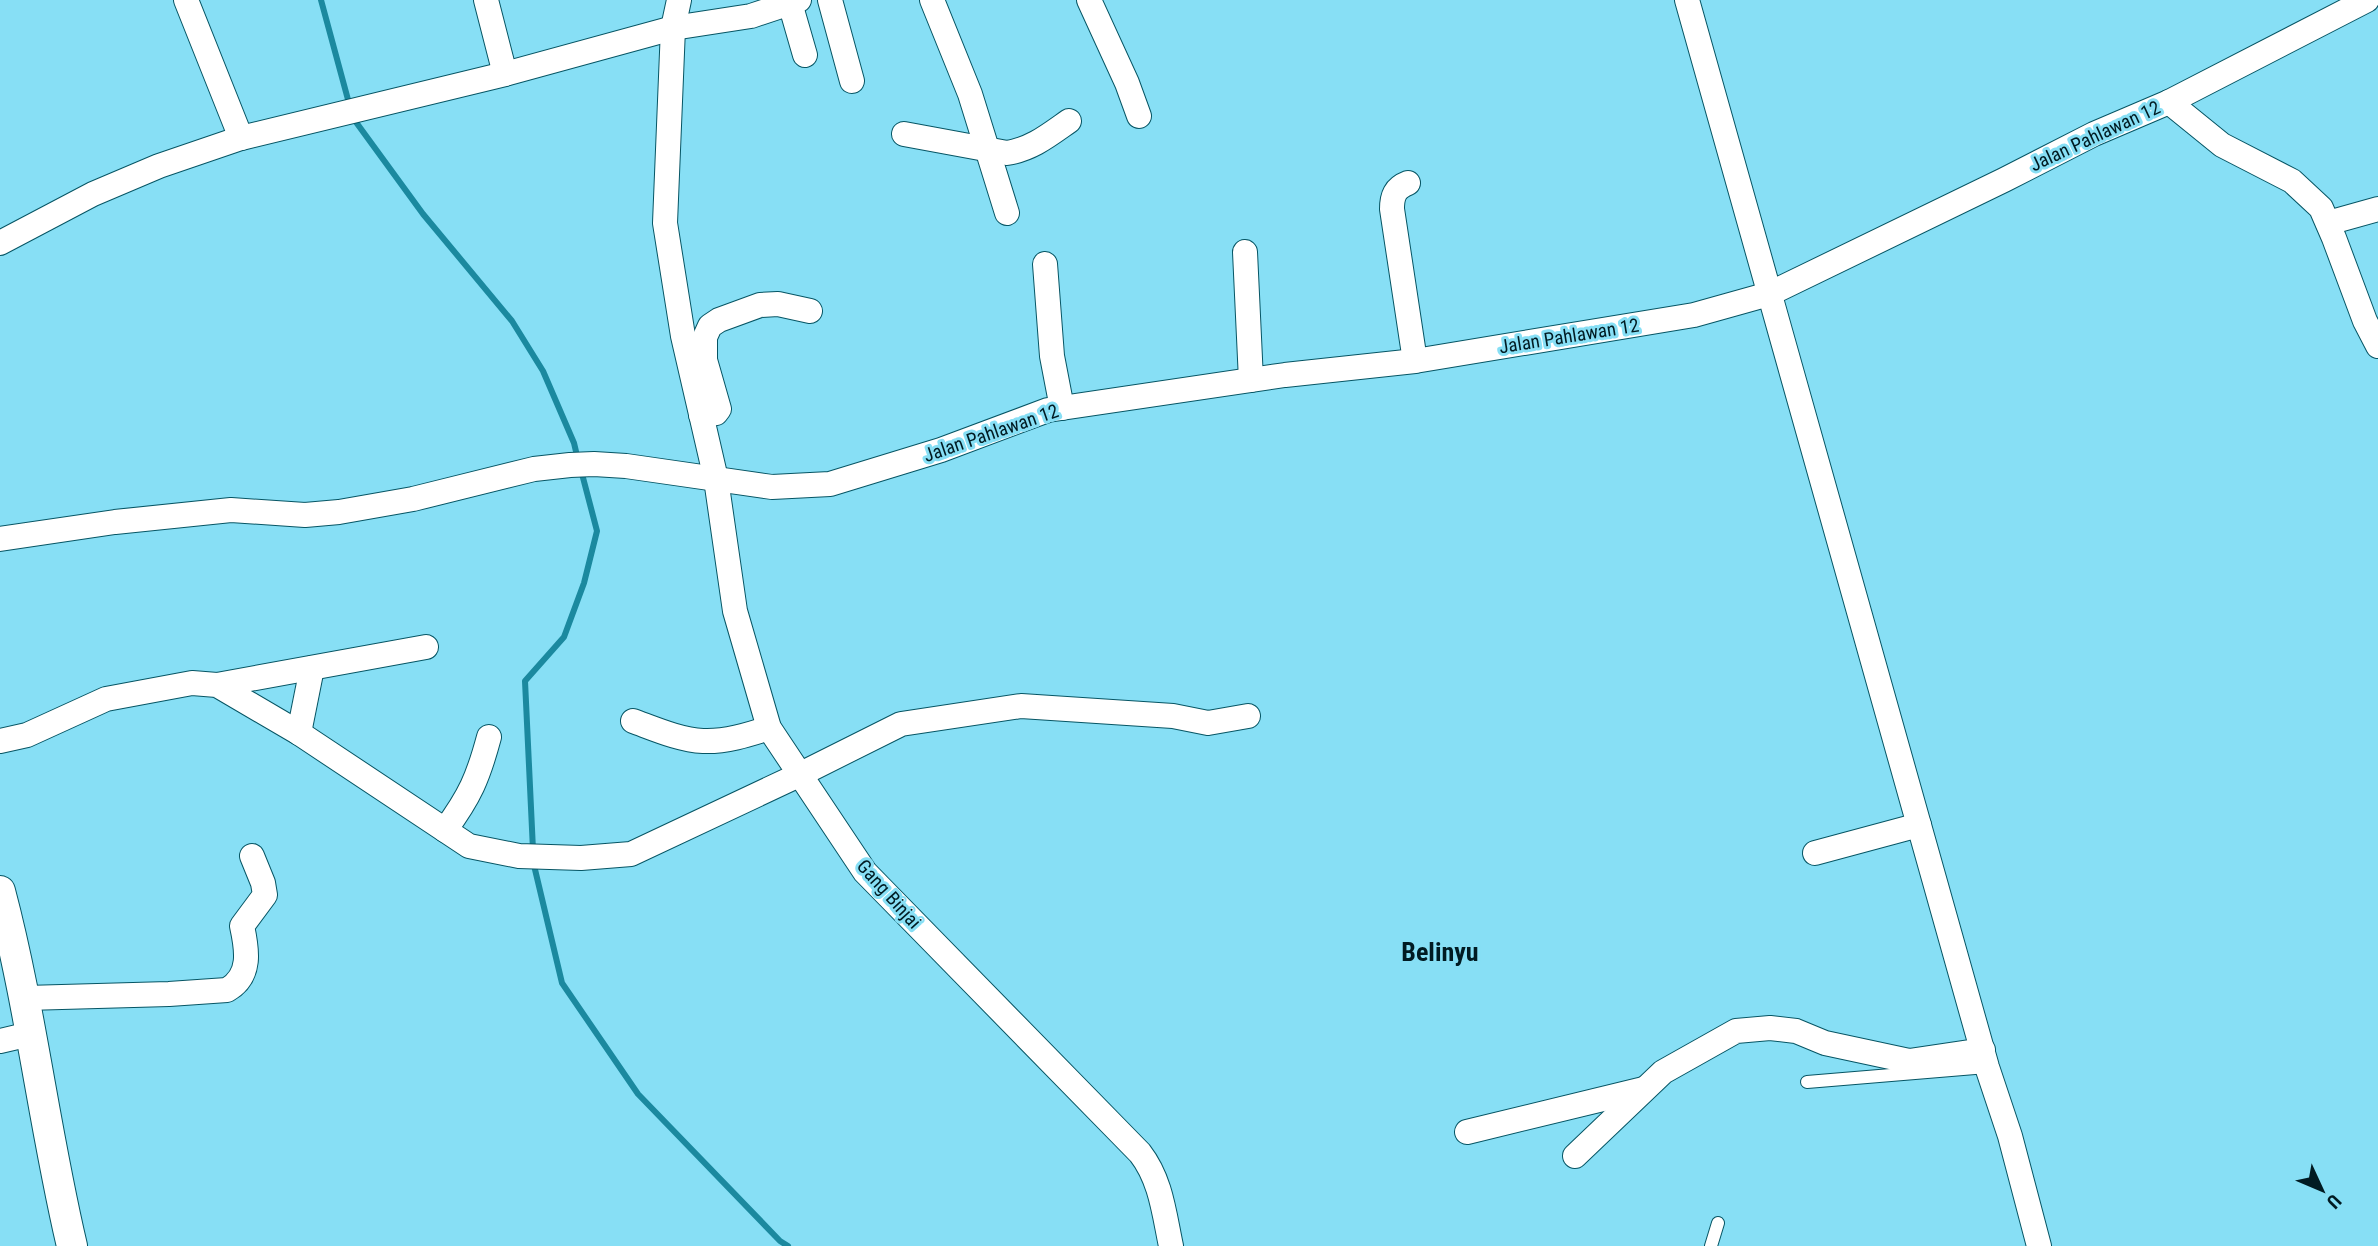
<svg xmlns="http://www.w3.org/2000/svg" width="2378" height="1246" font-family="'Roboto Condensed',sans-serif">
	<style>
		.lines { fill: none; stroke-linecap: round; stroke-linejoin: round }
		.stream { stroke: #1b899f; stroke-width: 6 }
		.service-casing { stroke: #065564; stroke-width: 14 }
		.minor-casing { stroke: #065564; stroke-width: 26 }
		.tertiary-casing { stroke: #065564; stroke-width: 32 }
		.service { stroke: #fff; stroke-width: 12 }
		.minor { stroke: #fff; stroke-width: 24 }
		.tertiary { stroke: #fff; stroke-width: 30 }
		.labels { text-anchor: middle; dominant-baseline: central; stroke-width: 6; stroke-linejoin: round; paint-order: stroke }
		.street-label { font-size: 19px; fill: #011b22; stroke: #87dff5 }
		.district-label { font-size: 26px; font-weight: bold; fill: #011b22; stroke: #87dff5 }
	</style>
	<rect width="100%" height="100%" fill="#87dff5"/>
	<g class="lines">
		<!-- stream -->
		<g class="stream">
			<path d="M 321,0 L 350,107"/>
			<path d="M 353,118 L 423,214 L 512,321 L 543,371 L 574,443 L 578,460"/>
			<path d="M 533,850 L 525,681 L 564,637 L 584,583 L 597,531 L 581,470"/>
			<path d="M 533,861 L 562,983 L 638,1094 L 780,1241 L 788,1246"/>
		</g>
		<defs>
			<g id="service">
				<path d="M 1807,1082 L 1987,1067"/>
				<path d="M 1711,1246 L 1718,1223"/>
			</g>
			<g id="minor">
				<path d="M 186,0 L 241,138"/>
				<path d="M 486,0 L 505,74"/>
				<path d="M 679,0 L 673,28 L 665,223 L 683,336 L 716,479 L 735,611 L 769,728 L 865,872 L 1140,1153 C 1161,1180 1164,1213 1171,1246"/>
				<path d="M 830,0 L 852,81"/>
				<path d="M 932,0 L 970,94 L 1007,213"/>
				<path d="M 1089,0 L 1127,83 L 1139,116"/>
				<path d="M 1687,0 L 1987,1067 L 2010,1136 L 2039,1246"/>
				<path d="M 790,3 L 805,55"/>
				<path d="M 2169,102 L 2222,145 L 2292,181 L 2321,208 L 2334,238 L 2365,321 L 2378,346"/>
				<path d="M 904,134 L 1007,153 C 1032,149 1049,135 1069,121"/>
				<path d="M 1408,183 C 1395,188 1392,196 1392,209 L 1415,361"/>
				<path d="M 2328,223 L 2378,209"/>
				<path d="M 0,243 L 93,194 L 159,166 L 241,138 L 505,74 L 673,28 L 751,16 L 799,0"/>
				<path d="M 1245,252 L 1251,380"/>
				<path d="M 1045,264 L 1052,356 L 1062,408"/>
				<path d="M 701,415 L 716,413 L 719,409 L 705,360 L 705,337 L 710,326 L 719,320 L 760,305 L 778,304 L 810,311"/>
				<path d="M 0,539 L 115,522 L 231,510 L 305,515 L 339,512 L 413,499 L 534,469 L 570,465 L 594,464 L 626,466 L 772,487 L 830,484 L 941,450 L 1048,410 L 1285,375 L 1415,361 L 1694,315 L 1769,294 L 2004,180 L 2094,134 L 2169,102 L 2367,0"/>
				<path d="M 217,685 L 426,647"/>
				<path d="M 633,721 C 655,729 680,740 703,741 C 725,742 748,735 769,728"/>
				<path d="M 299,733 L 312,668"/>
				<path d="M 0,741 L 27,735 L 106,699 L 192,683 L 217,685 L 299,733 L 469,846 L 519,856 L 581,858 L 631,854 L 801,774 L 901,724 L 1021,706 L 1173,716 L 1208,723 L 1248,716"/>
				<path d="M 445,830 C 470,796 478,778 489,737"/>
				<path d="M 1815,853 L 1919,825"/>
				<path d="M 26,998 L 169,994 L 227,990 C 252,976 247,949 242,926 L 265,895 L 263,883 L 252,856"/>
				<path d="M 0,1041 L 30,1034"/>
				<path d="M 1467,1132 L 1644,1089"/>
				<path d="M 1575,1156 L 1663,1072 L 1736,1031 L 1770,1028 L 1796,1031 L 1825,1043 L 1909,1061 L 1983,1050"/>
			</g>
			<path id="tertiary" d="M 0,891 C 31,1008 44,1128 72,1246"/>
		</defs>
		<!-- service casing -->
		<use href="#service" class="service-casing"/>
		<!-- minor casing -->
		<use href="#minor" class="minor-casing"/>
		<!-- tertiary casing -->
		<use href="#tertiary" class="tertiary-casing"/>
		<!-- service -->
		<use href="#service" class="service"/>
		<!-- minor -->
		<use href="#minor" class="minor"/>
		<!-- tertiary -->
		<use href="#tertiary" class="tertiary"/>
	</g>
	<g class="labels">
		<!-- street labels -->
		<g class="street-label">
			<text transform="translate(2095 136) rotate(-25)">Jalan Pahlawan 12</text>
			<text transform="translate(1569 336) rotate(-9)">Jalan Pahlawan 12</text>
			<text transform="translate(991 433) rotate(-19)">Jalan Pahlawan 12</text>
			<text transform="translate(889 894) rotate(48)">Gang Binjai</text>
		</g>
		<!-- district labels -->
		<g class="district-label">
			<text x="1440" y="952">Belinyu</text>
		</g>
	</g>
	<!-- north arrow -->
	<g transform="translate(2322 1190) rotate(134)" stroke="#87dff5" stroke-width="5" paint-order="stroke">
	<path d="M0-5L12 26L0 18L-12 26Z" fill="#011b22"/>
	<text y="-10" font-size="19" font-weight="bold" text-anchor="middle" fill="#011b22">U</text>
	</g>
</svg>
